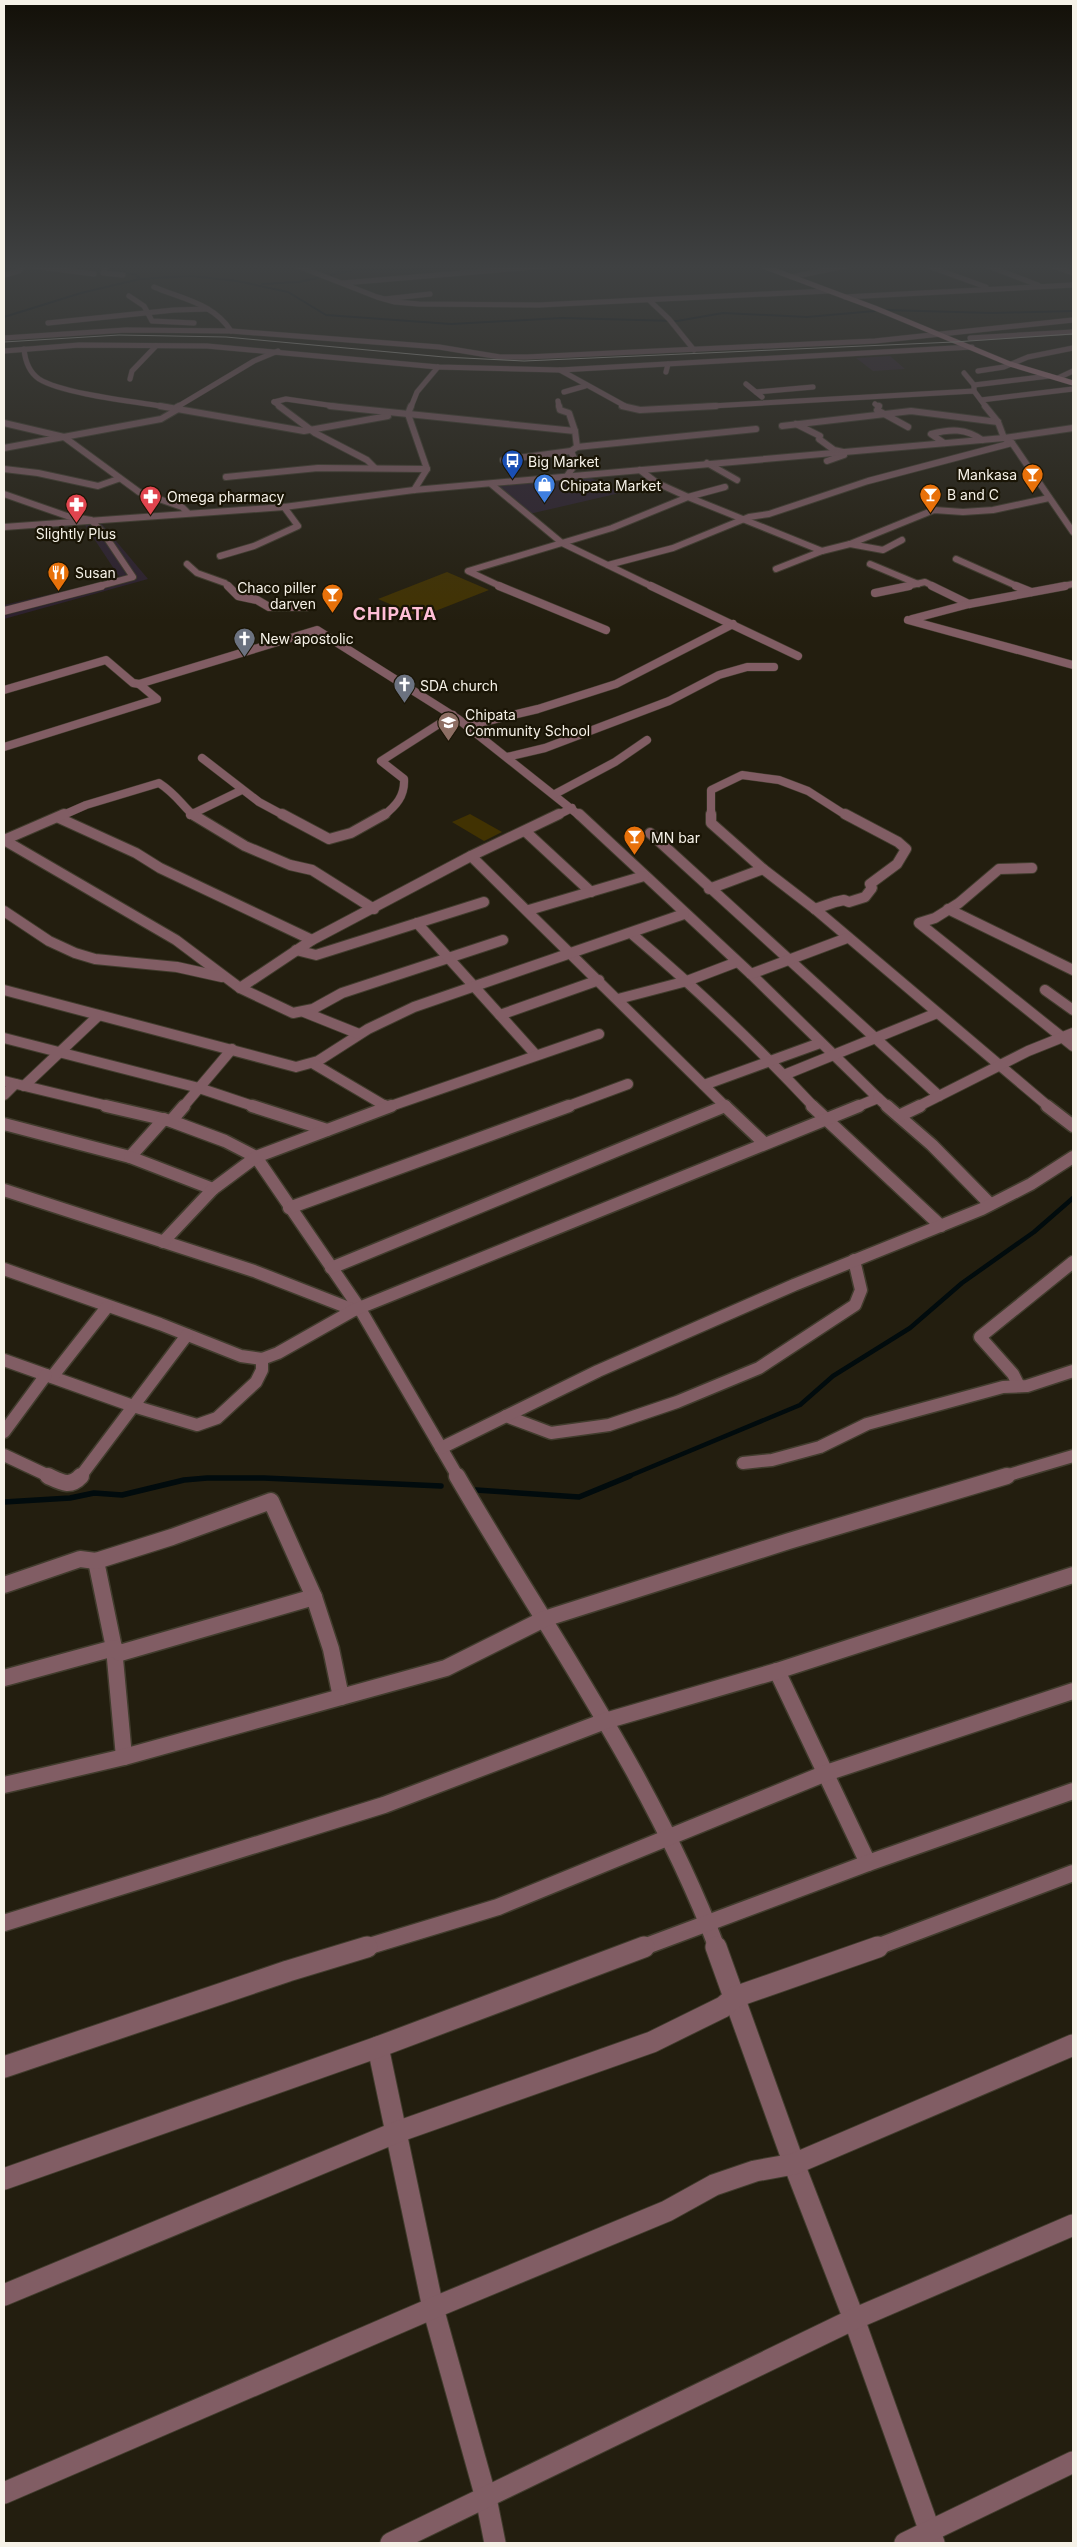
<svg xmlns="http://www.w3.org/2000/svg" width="1077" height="2547" font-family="Inter,sans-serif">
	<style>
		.commercial { fill: #2d212e }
		.medical { fill: #30202a }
		.green { fill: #413202 }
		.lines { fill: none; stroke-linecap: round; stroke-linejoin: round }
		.stream-far2 { stroke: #010b0d; stroke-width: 2 }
		.stream-far1 { stroke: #010b0d; stroke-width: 4.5 }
		.stream { stroke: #010b0d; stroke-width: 5.5 }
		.minor-far6-casing { stroke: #413c2d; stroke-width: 6 }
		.minor-far5-casing { stroke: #413c2d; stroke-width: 8 }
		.minor-far4-casing { stroke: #413c2d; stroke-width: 9 }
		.minor-far3-casing { stroke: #413c2d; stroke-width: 12 }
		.minor-far2-casing { stroke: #413c2d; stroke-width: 15 }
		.minor-far1-casing { stroke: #413c2d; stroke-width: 19 }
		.minor-casing { stroke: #413c2d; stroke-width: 23 }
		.tertiary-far1-casing { stroke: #413c2d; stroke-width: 6 }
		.tertiary-casing { stroke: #413c2d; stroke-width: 8 }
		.secondary-casing { stroke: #413c2d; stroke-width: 6 }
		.minor-far6 { stroke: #815d64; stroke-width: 5 }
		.minor-far5 { stroke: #815d64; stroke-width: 6 }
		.minor-far4 { stroke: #815d64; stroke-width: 8 }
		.minor-far3 { stroke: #815d64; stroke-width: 10 }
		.minor-far2 { stroke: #815d64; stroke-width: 12 }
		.minor-far1 { stroke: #815d64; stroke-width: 16 }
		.minor { stroke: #815d64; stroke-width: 21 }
		.tertiary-far1 { stroke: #815d64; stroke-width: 5 }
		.tertiary { stroke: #815d64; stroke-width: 6 }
		.secondary { stroke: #ba808d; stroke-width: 5 }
		.rail { stroke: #bfbaaf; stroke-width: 1 }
		.labels { text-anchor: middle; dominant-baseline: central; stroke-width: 4.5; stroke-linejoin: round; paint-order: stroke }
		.far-poi-label { font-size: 14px; fill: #f6f2e8; stroke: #1a1506; text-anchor: start }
		.far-district-label { font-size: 18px; font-weight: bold; letter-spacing: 1px; fill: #ffbed6; stroke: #1a1506 }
	</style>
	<rect width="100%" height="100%" fill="#231e0f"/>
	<!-- commercial -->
	<g class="commercial">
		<path d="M 584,474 L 620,493 L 525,515 L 495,482 Z"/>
		<path d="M 131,514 L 122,518 L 100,522 L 148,579 L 4,619 L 4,605 L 120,578 L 85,525 L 86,520 Z"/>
	</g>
	<!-- medical -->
	<path class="medical" d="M 890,356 L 905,369 L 873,371 L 856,358 Z"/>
	<!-- green -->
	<g class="green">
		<path d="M 447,572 L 489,590 L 420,617 L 378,599 Z"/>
		<path d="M 470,814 L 502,832 L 484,841 L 452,822 Z"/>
	</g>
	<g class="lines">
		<!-- stream-far2 -->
		<g class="stream-far2">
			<path d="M 113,265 L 113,271 L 135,274 L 140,279"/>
			<path d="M 333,274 L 347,265"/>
			<path d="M 331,275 L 354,270 L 411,270 L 466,265"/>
			<path d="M 262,284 L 299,282 L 326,276"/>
			<path d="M 4,317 L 81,293 L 140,279 L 191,276 L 237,281 L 288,292 L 326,315 L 451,324 L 562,318 L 677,321 L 723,313 L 807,317 L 886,310 L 992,313 L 1073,311"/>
		</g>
		<!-- stream-far1 -->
		<path class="stream-far1" d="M 627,1477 L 800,1405 L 833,1376 L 910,1328 L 962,1283 L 1034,1232 L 1073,1198"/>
		<!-- stream -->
		<g class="stream">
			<path d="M 476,1490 L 579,1497 L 630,1476"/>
			<path d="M 4,1502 L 70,1498 L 94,1493 L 122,1495 L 184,1480 L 207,1478 L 264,1478 L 441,1486"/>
		</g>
		<defs>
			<g id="minor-far6">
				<path d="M 24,265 L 94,274"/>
				<path d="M 107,265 L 103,273 L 123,275"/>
				<path d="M 934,265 L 928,266 L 986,287"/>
				<path d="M 985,265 L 1038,285"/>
				<path d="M 1049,265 L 1073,273"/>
				<path d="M 4,275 L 19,271 L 24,265"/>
				<path d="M 791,277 L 851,265"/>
				<path d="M 343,283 L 558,265"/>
				<path d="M 154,287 C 182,299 213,303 231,331"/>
				<path d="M 129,296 L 144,306 L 152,321 L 194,323"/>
				<path d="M 845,297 L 1073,285"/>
				<path d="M 385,299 L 430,294"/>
				<path d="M 650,301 L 669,319 L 694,350"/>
				<path d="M 48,323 L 174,310 L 208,309"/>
				<path d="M 4,338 L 126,330 L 231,331 L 439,347 L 500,357 L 527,357 L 875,341 L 1073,320"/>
				<path d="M 970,338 L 1073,332"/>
				<path d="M 24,349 C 25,360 29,372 39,379 C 63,394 137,402 167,407"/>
				<path d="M 560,370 L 627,407"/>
				<path d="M 978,371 L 1004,367 L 1028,357 L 1073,348"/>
				<path d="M 666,372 L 668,364"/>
				<path d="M 964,373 L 974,385 L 974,391"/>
				<path d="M 1058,378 L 1073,371"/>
				<path d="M 130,379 L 132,371 L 156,346"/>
				<path d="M 746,384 L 762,397"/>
				<path d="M 974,385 L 1049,376"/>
				<path d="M 564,392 L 585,386"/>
				<path d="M 756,392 L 813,387"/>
				<path d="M 981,400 L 1073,389"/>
				<path d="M 558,401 L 559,407"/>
				<path d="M 274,402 L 286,399 L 341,407"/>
				<path d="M 274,402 L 281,407"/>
				<path d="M 875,404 L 879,407"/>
				<path d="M 177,407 L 254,361 L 278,351"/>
				<path d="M 411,407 L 417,392 L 438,367"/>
				<path d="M 694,407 L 974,391 L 986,407"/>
			</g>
			<g id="minor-far5">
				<path d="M 160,406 L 304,431 L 388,416"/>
				<path d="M 279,406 L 315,433 L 367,460 L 375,468"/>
				<path d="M 330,406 L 575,431 L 577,447 L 756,429"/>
				<path d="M 411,406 L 408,414 L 427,469 L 414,490"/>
				<path d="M 559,406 L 560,410 L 569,413 L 575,431"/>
				<path d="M 622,406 L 640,410 L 716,406"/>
				<path d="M 879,406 L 877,410 L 908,427"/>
				<path d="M 985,406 L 998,422 L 1004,438"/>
				<path d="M 177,407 L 179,406"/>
				<path d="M 4,423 L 64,437 L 139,492 L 182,507 L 188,513"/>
				<path d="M 796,424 L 820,436 L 819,439 L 834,450 L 843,452 L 844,455 L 827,461"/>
				<path d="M 782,426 L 911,411 L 998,422"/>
				<path d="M 944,443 L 931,434 C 950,429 966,428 982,440"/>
				<path d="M 4,448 L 161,419 L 180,408"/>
				<path d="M 503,460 L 571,451 L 577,447"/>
				<path d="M 707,463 L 737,480"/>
				<path d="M 4,469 L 38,473 L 98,486 L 118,479"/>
				<path d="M 640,470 L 657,483 L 688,497 L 822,551 L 850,544 L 934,510 L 963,512 L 993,510 L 1049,498"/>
				<path d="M 567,476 L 576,463 L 571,451"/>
				<path d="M 226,477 L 318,468 L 427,469"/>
				<path d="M 491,484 L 562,543 L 653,587"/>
				<path d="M 4,494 L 67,516 L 91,520 L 104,534 L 133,577 L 96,587"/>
				<path d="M 850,544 L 883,550 L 902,540"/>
				<path d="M 220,556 L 254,546 L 298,526 L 284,507"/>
				<path d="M 956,559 L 1019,587"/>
				<path d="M 187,564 L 197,573 L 225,583 L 229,587"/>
				<path d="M 870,564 L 918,584"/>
				<path d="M 608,565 L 673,548 L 749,517 L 769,514 L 868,481 L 1012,443"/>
				<path d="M 776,569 L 822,551"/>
				<path d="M 502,587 L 468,571 L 612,528 L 688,497 L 725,487"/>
				<path d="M 903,587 L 925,582 L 935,587"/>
				<path d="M 1058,587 L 1073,584"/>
			</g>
			<g id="minor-far4">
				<path d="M 228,586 L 238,596 L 257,600 L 269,607 L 307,607"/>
				<path d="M 499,586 L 606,630"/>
				<path d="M 651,586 L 798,656"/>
				<path d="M 932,586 L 969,604"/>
				<path d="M 1016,586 L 1031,592"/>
				<path d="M 875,593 L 909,586"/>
				<path d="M 4,611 L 101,586"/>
				<path d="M 912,619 L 969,604 L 1065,586"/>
				<path d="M 908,620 L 1073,665"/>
				<path d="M 4,690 L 106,660 L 133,683 L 139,684"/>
				<path d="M 467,726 L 538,709 L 616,684 L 733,624"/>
				<path d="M 4,747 L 157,699 L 139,684 L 317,630 L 458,719 L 580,816"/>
				<path d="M 507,757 L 545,748 L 669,701 L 719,675 L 747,667 L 774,667"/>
				<path d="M 202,758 L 259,802 L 285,816"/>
				<path d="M 555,794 L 615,762 L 647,740"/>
				<path d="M 190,815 L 242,790"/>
				<path d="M 61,816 L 86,805 L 159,783 C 176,794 180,803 194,816"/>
				<path d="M 383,816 C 396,806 405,796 404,779 L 381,761 L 453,715"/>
				<path d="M 556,816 L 572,808"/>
				<path d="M 711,816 L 711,790 L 742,775 L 779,780 L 808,791 L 847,816"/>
			</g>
			<g id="minor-far3">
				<path d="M 192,814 L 245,846 L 290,865 L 312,870 L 374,909"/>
				<path d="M 282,814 L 329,839 L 351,833 L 385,814"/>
				<path d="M 579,814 L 751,974 L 878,1098 L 856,1107"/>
				<path d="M 711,814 L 711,823 L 763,869 L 815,909"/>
				<path d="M 59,818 L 136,853 L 160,868 L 312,940"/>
				<path d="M 525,831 L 591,892"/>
				<path d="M 650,833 L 939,1096"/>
				<path d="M 4,840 L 176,940 L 240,988 L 293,1013 L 313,1009 L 342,993 L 503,940"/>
				<path d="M 4,840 L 64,814"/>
				<path d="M 471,856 L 726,1107"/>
				<path d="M 1032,868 L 999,869 L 959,903 L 935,918 L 919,923 L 1073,1046"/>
				<path d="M 709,889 L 763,869"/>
				<path d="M 815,909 L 1049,1107"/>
				<path d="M 815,909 L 835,902 L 844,900 L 849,902 L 865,897 L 872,888 L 870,884 L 897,864 L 906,849 L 898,842 L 845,814"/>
				<path d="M 948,909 L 1073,970"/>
				<path d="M 529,910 L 644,876"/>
				<path d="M 4,911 L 49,941 L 75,953 L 95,959 L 177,967 L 222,977"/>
				<path d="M 417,923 L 535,1054"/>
				<path d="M 632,934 C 696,988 756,1045 814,1107"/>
				<path d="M 296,950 L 316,955 L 484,902"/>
				<path d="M 751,974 L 847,938"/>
				<path d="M 240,988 L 312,940 L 471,856 L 559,814"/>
				<path d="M 4,990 L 296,1067 L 318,1061 L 368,1029 L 414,1007 L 684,914"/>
				<path d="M 1045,990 L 1073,1010"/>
				<path d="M 618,999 L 687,981 L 737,962"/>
				<path d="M 304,1012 L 359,1034"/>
				<path d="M 500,1015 L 599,980"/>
				<path d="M 4,1038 L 199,1088 L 256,1107"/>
				<path d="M 314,1064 L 387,1107"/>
				<path d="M 784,1075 L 937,1013"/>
				<path d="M 4,1081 L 112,1107"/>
				<path d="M 704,1085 L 820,1043"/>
				<path d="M 24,1086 L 98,1016"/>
				<path d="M 4,1095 L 15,1084"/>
				<path d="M 878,1098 L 888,1107"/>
				<path d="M 183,1107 L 232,1049"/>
				<path d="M 388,1107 L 599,1034"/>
				<path d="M 566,1107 L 628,1084"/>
				<path d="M 723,1107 L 725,1106"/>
				<path d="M 917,1107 L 1028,1051 L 1073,1033"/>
			</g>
			<g id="minor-far2">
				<path d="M 106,1106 L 171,1121 L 225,1141 L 256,1157 L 360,1309 L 458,1477"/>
				<path d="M 252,1106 L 327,1130"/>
				<path d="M 384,1106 L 387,1107"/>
				<path d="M 725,1106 L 764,1143"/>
				<path d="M 812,1106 L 941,1226"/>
				<path d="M 887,1106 L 932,1145 L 990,1204"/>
				<path d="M 1047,1106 L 1073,1126"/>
				<path d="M 899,1116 L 920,1106"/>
				<path d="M 171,1121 L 184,1106"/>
				<path d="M 4,1124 L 130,1157 L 164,1119"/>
				<path d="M 130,1157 L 213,1189"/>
				<path d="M 4,1190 L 254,1271 L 354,1310"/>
				<path d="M 289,1208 L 569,1106"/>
				<path d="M 163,1242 L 213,1189 L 256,1157 L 391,1106"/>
				<path d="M 331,1268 L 725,1106"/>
				<path d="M 4,1269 L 160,1324 L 241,1356 L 262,1359 L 278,1353 L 354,1310 L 859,1106"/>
				<path d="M 4,1360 L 133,1406 L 197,1425 L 217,1418 L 256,1382 L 262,1370 L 262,1359"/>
				<path d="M 52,1377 L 107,1307"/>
				<path d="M 1019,1386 L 1013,1374 L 980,1337 L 1073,1262"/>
				<path d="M 506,1416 L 551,1433 L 609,1425 L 677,1402 L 759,1368 L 855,1305 L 861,1290 L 854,1260"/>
				<path d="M 4,1432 L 46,1375"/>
				<path d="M 441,1448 L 598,1371 L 794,1285 L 982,1209 L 1031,1184 L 1073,1157"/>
				<path d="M 4,1455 L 51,1477"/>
				<path d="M 743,1463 L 772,1460 L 820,1447 L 867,1424 L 1003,1387 L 1027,1386 L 1073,1371"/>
				<path d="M 80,1477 L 187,1335"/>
				<path d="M 1002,1477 L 1073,1456"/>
			</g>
			<g id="minor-far1">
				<path d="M 48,1476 C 61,1482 70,1488 81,1476"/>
				<path d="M 457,1476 C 547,1631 653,1779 717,1948"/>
				<path d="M 96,1561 L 114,1648 L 124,1757"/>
				<path d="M 4,1585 L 80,1559 L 96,1561 L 172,1537 L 271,1501 L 314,1597 L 120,1653 L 114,1648 L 4,1678"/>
				<path d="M 314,1597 L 331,1649 L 341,1697"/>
				<path d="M 777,1671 L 868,1863"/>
				<path d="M 4,1785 L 124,1757 L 446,1668 L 544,1619 L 789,1541 L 1007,1476"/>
				<path d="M 4,1923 L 384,1805 L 605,1721 L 777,1671 L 1073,1575"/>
				<path d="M 363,1948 L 498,1907 L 826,1773 L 1073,1691"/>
				<path d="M 641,1948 L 868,1863 L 1073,1791"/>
				<path d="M 874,1948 L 1073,1873"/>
			</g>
			<g id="minor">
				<path d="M 716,1947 L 794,2164 L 854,2319 L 934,2543"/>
				<path d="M 378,2047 L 433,2308 L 486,2498 L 495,2543"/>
				<path d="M 4,2067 L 288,1971 L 367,1947"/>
				<path d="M 4,2179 L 378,2047 L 644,1947"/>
				<path d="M 4,2295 L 397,2132 L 652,2042 L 723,2007 L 735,1997 L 878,1947"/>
				<path d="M 4,2493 L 433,2308 L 667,2211 L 714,2185 L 755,2171 L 794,2164 L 1073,2045"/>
				<path d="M 391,2543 L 854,2319 L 1073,2225"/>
				<path d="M 905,2543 L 1073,2462"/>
			</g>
			<g id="tertiary-far1">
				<path d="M 295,265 L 377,297 L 395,302 L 419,304 L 539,305 L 828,291"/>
				<path d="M 4,351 L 79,345 L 207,346 L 438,367 L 560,370 L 972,347"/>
			</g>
			<g id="tertiary">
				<path d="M 1004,438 L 1012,443 L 1073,532"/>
				<path d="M 4,527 L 284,507 L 414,490 L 1004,438 L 1073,428"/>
			</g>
			<path id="secondary" d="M 760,265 L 875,308 L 1010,364 L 1073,383"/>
		</defs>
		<!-- minor-far6 casing -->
		<use href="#minor-far6" class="minor-far6-casing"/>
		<!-- minor-far5 casing -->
		<use href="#minor-far5" class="minor-far5-casing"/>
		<!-- minor-far4 casing -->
		<use href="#minor-far4" class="minor-far4-casing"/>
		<!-- minor-far3 casing -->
		<use href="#minor-far3" class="minor-far3-casing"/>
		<!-- minor-far2 casing -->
		<use href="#minor-far2" class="minor-far2-casing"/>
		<!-- minor-far1 casing -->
		<use href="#minor-far1" class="minor-far1-casing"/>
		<!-- minor casing -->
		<use href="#minor" class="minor-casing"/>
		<!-- tertiary-far1 casing -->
		<use href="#tertiary-far1" class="tertiary-far1-casing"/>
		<!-- tertiary casing -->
		<use href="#tertiary" class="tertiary-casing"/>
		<!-- secondary casing -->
		<use href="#secondary" class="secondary-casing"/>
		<!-- minor-far6 -->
		<use href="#minor-far6" class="minor-far6"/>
		<!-- minor-far5 -->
		<use href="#minor-far5" class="minor-far5"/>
		<!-- minor-far4 -->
		<use href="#minor-far4" class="minor-far4"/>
		<!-- minor-far3 -->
		<use href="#minor-far3" class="minor-far3"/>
		<!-- minor-far2 -->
		<use href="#minor-far2" class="minor-far2"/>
		<!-- minor-far1 -->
		<use href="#minor-far1" class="minor-far1"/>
		<!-- minor -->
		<use href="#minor" class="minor"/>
		<!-- tertiary-far1 -->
		<use href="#tertiary-far1" class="tertiary-far1"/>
		<!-- tertiary -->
		<use href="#tertiary" class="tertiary"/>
		<!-- secondary -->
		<use href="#secondary" class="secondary"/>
		<!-- rail -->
		<path class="rail" d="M 4,342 L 119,335 L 226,337 L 444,357 L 524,361 L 954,342 L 1073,334"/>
	</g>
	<!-- sky -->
	<linearGradient id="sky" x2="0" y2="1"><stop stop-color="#131008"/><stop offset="0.43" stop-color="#3f4142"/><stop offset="1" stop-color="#3f4142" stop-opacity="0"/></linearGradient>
	<rect width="1077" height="621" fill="url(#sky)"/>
	<!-- icons -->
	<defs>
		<symbol id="bus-pin" viewBox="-11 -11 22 30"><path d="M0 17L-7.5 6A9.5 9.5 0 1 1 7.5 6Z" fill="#1a4fb4" stroke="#1a1506"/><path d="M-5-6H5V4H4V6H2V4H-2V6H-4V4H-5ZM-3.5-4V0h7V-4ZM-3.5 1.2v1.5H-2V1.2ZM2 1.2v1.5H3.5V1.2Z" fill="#fff"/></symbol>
		<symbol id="bar-pin" viewBox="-11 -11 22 30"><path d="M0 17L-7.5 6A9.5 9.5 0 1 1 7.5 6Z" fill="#e8710a" stroke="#1a1506"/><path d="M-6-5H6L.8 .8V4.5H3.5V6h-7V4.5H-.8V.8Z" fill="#fff"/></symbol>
		<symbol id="shop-pin" viewBox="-11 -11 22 30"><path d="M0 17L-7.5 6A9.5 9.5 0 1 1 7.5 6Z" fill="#3f7fe0" stroke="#1a1506"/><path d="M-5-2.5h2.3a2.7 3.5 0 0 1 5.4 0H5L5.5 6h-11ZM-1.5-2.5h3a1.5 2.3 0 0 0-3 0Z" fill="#fff"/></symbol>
		<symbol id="pharmacy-pin" viewBox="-11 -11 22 30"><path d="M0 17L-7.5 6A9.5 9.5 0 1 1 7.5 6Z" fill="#e0444e" stroke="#1a1506"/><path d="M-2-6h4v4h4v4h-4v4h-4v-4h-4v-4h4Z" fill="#fff"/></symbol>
		<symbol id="restaurant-pin" viewBox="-11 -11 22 30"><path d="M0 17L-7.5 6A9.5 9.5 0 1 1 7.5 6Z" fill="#e8710a" stroke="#1a1506"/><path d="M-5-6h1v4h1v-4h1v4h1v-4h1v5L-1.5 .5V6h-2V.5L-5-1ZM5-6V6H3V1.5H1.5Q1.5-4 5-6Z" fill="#fff"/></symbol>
		<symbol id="church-pin" viewBox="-11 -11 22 30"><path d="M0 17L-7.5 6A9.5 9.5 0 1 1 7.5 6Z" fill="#6b7280" stroke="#1a1506"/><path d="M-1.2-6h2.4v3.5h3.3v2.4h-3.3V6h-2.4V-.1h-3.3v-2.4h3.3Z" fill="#fff"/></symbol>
		<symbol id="school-pin" viewBox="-11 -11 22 30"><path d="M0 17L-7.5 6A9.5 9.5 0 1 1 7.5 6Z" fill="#8d6e63" stroke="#1a1506"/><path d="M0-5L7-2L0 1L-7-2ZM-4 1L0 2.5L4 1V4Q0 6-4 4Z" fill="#fff"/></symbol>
	</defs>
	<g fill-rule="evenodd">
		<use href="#bus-pin" x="500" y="448" width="25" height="34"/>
		<use href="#bar-pin" x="1020" y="462" width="25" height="34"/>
		<use href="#shop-pin" x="532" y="472" width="25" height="34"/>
		<use href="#bar-pin" x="918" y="482" width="25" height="34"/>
		<use href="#pharmacy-pin" x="138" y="484" width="25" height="34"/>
		<use href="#pharmacy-pin" x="64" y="492" width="25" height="34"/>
		<use href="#restaurant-pin" x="46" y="560" width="25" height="34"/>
		<use href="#bar-pin" x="320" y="582" width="25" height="34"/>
		<use href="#church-pin" x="232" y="626" width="25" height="34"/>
		<use href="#church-pin" x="392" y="672" width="25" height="34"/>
		<use href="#school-pin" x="436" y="710" width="25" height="34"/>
		<use href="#bar-pin" x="622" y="824" width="25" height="34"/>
	</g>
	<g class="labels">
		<!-- far-poi labels -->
		<g class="far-poi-label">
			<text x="528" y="461">Big Market</text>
			<text x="1017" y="474" text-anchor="end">Mankasa</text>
			<text x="560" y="485">Chipata Market</text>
			<text x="947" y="494">B and C</text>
			<text x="167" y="496">Omega pharmacy</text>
			<text x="76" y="533" text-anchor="middle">Slightly Plus</text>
			<text x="75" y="572">Susan</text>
			<text x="316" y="587" text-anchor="end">Chaco piller<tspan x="316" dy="16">darven</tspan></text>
			<text x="260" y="638">New apostolic</text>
			<text x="420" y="685">SDA church</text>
			<text x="465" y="714">Chipata<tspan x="465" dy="16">Community School</tspan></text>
			<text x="651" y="837">MN bar</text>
		</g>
		<!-- far-district labels -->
		<g class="far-district-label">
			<text x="395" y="613">CHIPATA</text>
		</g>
	</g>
	<!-- border -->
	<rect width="1077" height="2547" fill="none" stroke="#f6f2e8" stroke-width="10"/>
</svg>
